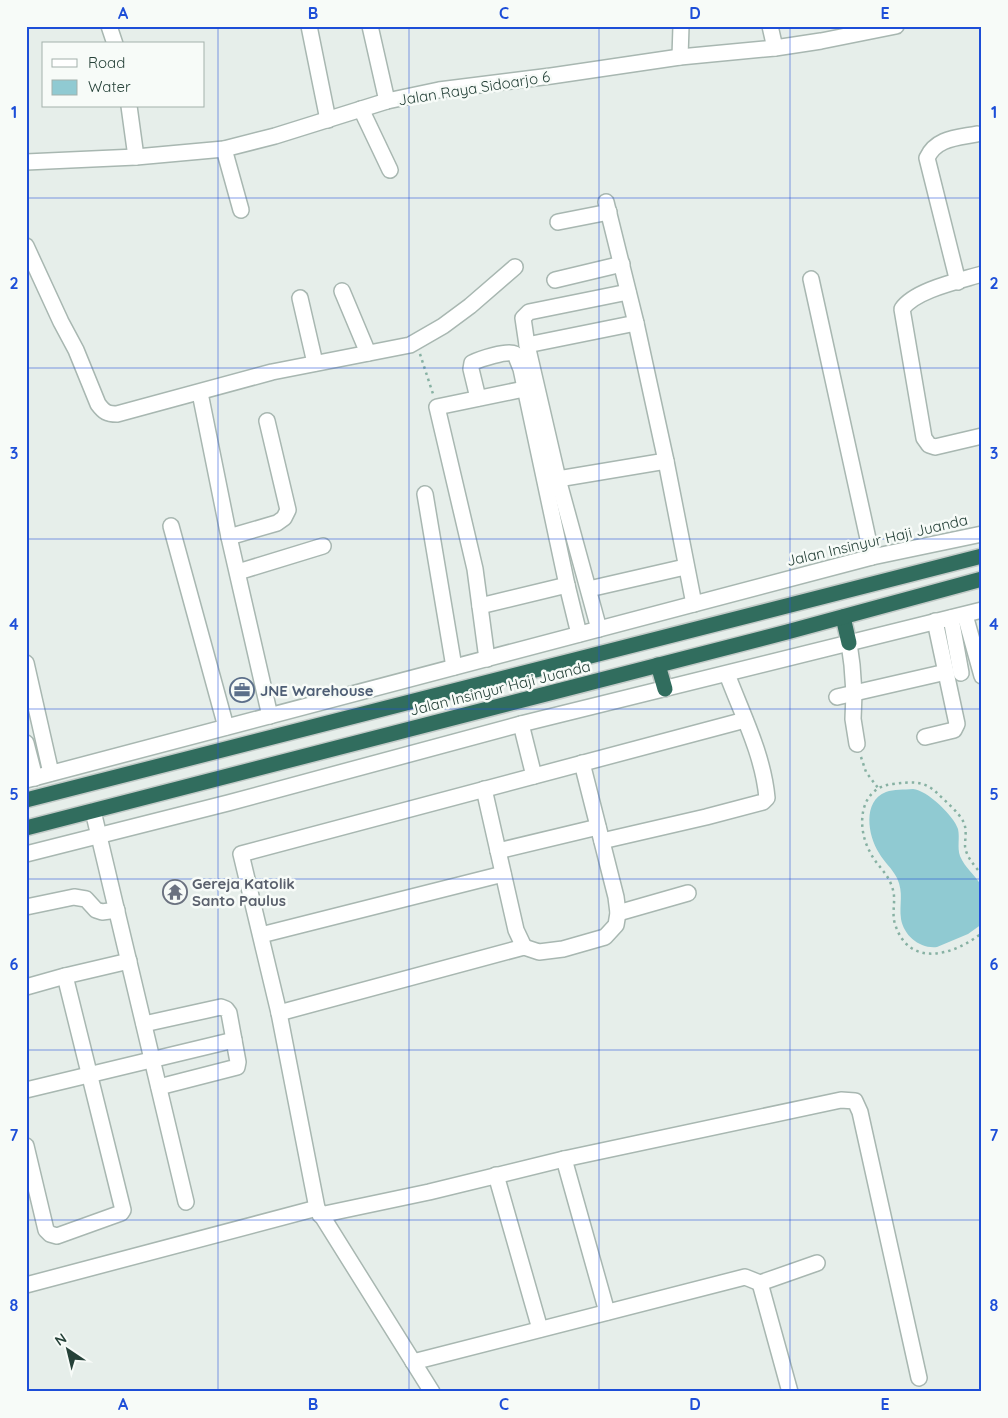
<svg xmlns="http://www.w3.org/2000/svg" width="1008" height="1418" font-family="Quicksand,sans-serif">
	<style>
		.water { fill: #90cad2 }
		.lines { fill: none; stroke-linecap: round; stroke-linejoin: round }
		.minor-casing { stroke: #a8b7b1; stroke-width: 18 }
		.highway-casing { stroke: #c2cac7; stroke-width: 18 }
		.path { stroke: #87b1a3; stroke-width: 2.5; stroke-dasharray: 2.5 4; stroke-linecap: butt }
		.minor { stroke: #fff; stroke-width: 15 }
		.highway { stroke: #316d5e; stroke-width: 15 }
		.grid { fill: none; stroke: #1d4ed8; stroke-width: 1; stroke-opacity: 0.55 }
		.labels { text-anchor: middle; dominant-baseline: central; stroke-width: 5; stroke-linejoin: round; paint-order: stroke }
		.street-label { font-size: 15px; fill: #254138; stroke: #f7fbf8 }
		.service-label { font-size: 15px; font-weight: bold; fill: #4e5e75; stroke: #f7fbf8; text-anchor: start }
		.worship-label { font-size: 15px; font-weight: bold; fill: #5b616d; stroke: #f7fbf8; text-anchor: start }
		.neatline { fill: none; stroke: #1d4ed8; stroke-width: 2 }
		.grid-label { font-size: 16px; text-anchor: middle; font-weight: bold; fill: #1d4ed8 }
	</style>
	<rect width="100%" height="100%" fill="#e6eeea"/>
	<!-- water -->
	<path class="water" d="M 913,789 C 927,790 954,816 958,829 C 960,838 957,847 960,856 C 965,868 975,875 981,885 C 984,892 982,915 982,924 L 968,934 L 937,947 C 920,949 904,936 901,919 C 899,904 904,893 897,878 C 892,868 884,862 879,853 C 868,836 862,801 886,792 C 894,789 904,790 913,789 Z"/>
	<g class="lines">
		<defs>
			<g id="minor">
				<path d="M 109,26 L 115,44"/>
				<path d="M 309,26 L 328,120"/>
				<path d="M 370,26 L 387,101"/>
				<path d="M 770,26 L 775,48"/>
				<path d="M 680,57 L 681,26"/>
				<path d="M 129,106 L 136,157"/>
				<path d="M 361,109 L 390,170"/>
				<path d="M 224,149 L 241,210"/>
				<path d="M 26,162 L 136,157 L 224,149 L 275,136 L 387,101 L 439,90 L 551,76 L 680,57 L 775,48 L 821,41 L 896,26"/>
				<path d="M 606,202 L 636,323 L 666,461 L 694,604"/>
				<path d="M 558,222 L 609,212"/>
				<path d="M 26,246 L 61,322 L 76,350 L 98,404 C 104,412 107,414 117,414 L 272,372 L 410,345 L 443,326 L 470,306 L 515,267"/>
				<path d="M 982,274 C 959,281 915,290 902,309 L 924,438 L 929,445 L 935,447 L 982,436"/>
				<path d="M 811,279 L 872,557"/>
				<path d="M 555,280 L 622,264"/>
				<path d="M 958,282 L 927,158 C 936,138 957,138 977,134"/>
				<path d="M 342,291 L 368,353"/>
				<path d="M 300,298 L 315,363"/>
				<path d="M 527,345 L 636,323"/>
				<path d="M 200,393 L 229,537 L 270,716"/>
				<path d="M 478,398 L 471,369 L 472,363 C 480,359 507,350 515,354 L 521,369 L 567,585 L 579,634"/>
				<path d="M 558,479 L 666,461"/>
				<path d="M 425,494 L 454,667"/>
				<path d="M 171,526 L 226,727"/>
				<path d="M 229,537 L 277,523 L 284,518 L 288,510 L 267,421"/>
				<path d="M 238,572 L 323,546"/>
				<path d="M 589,589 L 685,567"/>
				<path d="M 480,606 L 567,585"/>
				<path d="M 965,615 L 982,676"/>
				<path d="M 951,618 L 961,673"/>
				<path d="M 599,629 L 558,479 L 527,345 L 523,318 L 529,312 L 628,292"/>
				<path d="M 849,643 L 852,665 L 854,693 L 853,719 L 857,744"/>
				<path d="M 487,659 L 475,569 L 437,407 L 524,389"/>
				<path d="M 26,663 L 51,773"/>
				<path d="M 837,697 L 946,672"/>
				<path d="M 521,724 L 534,776"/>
				<path d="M 925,737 L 954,730 L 957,724 L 935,621"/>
				<path d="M 26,743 L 35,778"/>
				<path d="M 26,780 L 872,557 L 982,534"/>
				<path d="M 484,789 L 516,930 L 524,947"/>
				<path d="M 93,811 L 186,1202"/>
				<path d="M 602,841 L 706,817 L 763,802 L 767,798 C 763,754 742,714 727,674"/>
				<path d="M 498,851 L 598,827"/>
				<path d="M 26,854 L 228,803 L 521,724 L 982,610"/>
				<path d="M 26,907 L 74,897 L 86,899 L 96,910 L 102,912 L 117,910"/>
				<path d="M 618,913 L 688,893"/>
				<path d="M 261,935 L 503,874"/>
				<path d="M 26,987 L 65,976 L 129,961"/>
				<path d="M 279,1013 L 524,947 L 539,952 L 563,949 L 605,937 L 616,925 L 618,913 L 616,897 L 582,763"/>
				<path d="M 144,1024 L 221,1007 L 226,1009 L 229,1013 L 238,1062 L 237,1067 L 159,1087"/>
				<path d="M 26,1090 L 234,1040"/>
				<path d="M 26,1146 L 46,1230 L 50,1234 L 57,1236 L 121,1213 L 123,1210 L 65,976"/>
				<path d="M 564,1159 L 607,1312"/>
				<path d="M 496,1175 L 540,1329"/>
				<path d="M 320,1215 L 429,1192 L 564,1159 L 841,1100 L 855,1101 L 860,1112 L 919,1378"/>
				<path d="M 760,1283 L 790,1392"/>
				<path d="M 26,1285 L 317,1208"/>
				<path d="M 413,1362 L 745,1277 L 760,1283 L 817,1263"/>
				<path d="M 432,1392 L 317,1208 L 279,1013 L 241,854 L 745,720"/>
			</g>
			<g id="highway">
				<path d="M 843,617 L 849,643"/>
				<path d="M 658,665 L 665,689"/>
				<path d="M 26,800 L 982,556"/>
				<path d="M 26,828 L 787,632 L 982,579"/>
			</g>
		</defs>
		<!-- minor casing -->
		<use href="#minor" class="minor-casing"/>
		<!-- highway casing -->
		<use href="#highway" class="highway-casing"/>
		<!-- path -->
		<g class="path">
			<path d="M 420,354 L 433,394"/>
			<path d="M 861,757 L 866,772 L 878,788"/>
			<path d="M 982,875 C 975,866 966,857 965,846 C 965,838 967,831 964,823 C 959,812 945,801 936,792 C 923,780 910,782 893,784 C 859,787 856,827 870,852 C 876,865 888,873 892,887 C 897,899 891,912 895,924 C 909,969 954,955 982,933"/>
		</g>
		<!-- minor -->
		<use href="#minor" class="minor"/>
		<!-- highway -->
		<use href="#highway" class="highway"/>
	</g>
	<!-- grid -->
	<path class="grid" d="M 218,26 L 218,1392M 409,26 L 409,1392M 599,26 L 599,1392M 790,26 L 790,1392M 26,198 L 982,198M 26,368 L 982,368M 26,539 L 982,539M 26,709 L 982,709M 26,879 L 982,879M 26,1050 L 982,1050M 26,1220 L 982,1220"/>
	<!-- icons -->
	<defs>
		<symbol id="office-ring" viewBox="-11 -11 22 22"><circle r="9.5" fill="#f7fbf8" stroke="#5c6f8a" stroke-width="1.5"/><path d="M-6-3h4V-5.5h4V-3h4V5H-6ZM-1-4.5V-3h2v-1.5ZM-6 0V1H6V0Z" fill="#5c6f8a"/></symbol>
		<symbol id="temple-ring" viewBox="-11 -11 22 22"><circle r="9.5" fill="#f7fbf8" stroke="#6b7280" stroke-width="1.5"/><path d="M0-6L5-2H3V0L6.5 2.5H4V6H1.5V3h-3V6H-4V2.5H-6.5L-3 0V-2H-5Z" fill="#6b7280"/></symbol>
	</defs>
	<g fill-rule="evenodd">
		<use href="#office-ring" x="228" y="676" width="28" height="28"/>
		<use href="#temple-ring" x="161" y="878" width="28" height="28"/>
	</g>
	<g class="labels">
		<!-- street labels -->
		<g class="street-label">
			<text transform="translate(474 88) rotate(-9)">Jalan Raya Sidoarjo 6</text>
			<text transform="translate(877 540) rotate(-13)">Jalan Insinyur Haji Juanda</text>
			<text transform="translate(500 688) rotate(-14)">Jalan Insinyur Haji Juanda</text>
		</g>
		<!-- service labels -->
		<g class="service-label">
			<text x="260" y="690">JNE Warehouse</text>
		</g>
		<!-- worship labels -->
		<g class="worship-label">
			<text x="192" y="883">Gereja Katolik<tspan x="192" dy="17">Santo Paulus</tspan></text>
		</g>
	</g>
	<!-- border -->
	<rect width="1008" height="1418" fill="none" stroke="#f7fbf8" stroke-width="55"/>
	<!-- legend -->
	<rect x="42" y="42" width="162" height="65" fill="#f7fbf8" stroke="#a3b1ab"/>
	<rect x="52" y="59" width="25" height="8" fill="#ffffff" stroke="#a3b1ab"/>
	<text x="88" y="68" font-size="15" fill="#254138">Road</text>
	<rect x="52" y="80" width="25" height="15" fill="#90cad2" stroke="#a3b1ab"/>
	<text x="88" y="92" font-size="15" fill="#254138">Water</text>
	<!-- north arrow -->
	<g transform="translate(68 1350) rotate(325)" stroke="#f7fbf8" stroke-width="4" paint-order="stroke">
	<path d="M0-4L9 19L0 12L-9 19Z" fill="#254138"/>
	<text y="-8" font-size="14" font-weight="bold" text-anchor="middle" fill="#254138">N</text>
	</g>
	<rect x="28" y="28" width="952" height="1362" class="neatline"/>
	<g class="grid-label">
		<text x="123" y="19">A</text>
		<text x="313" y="19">B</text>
		<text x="504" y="19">C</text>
		<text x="695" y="19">D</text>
		<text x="885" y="19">E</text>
		<text x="14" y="118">1</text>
		<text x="994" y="118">1</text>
		<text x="14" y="289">2</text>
		<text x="994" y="289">2</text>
		<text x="14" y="459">3</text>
		<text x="994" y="459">3</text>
		<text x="14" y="630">4</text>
		<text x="994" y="630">4</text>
		<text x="14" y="800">5</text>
		<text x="994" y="800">5</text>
		<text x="14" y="970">6</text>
		<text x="994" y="970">6</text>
		<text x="14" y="1141">7</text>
		<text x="994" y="1141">7</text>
		<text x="14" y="1311">8</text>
		<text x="994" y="1311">8</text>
		<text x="123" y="1410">A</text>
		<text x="313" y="1410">B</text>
		<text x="504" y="1410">C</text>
		<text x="695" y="1410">D</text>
		<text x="885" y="1410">E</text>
	</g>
</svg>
